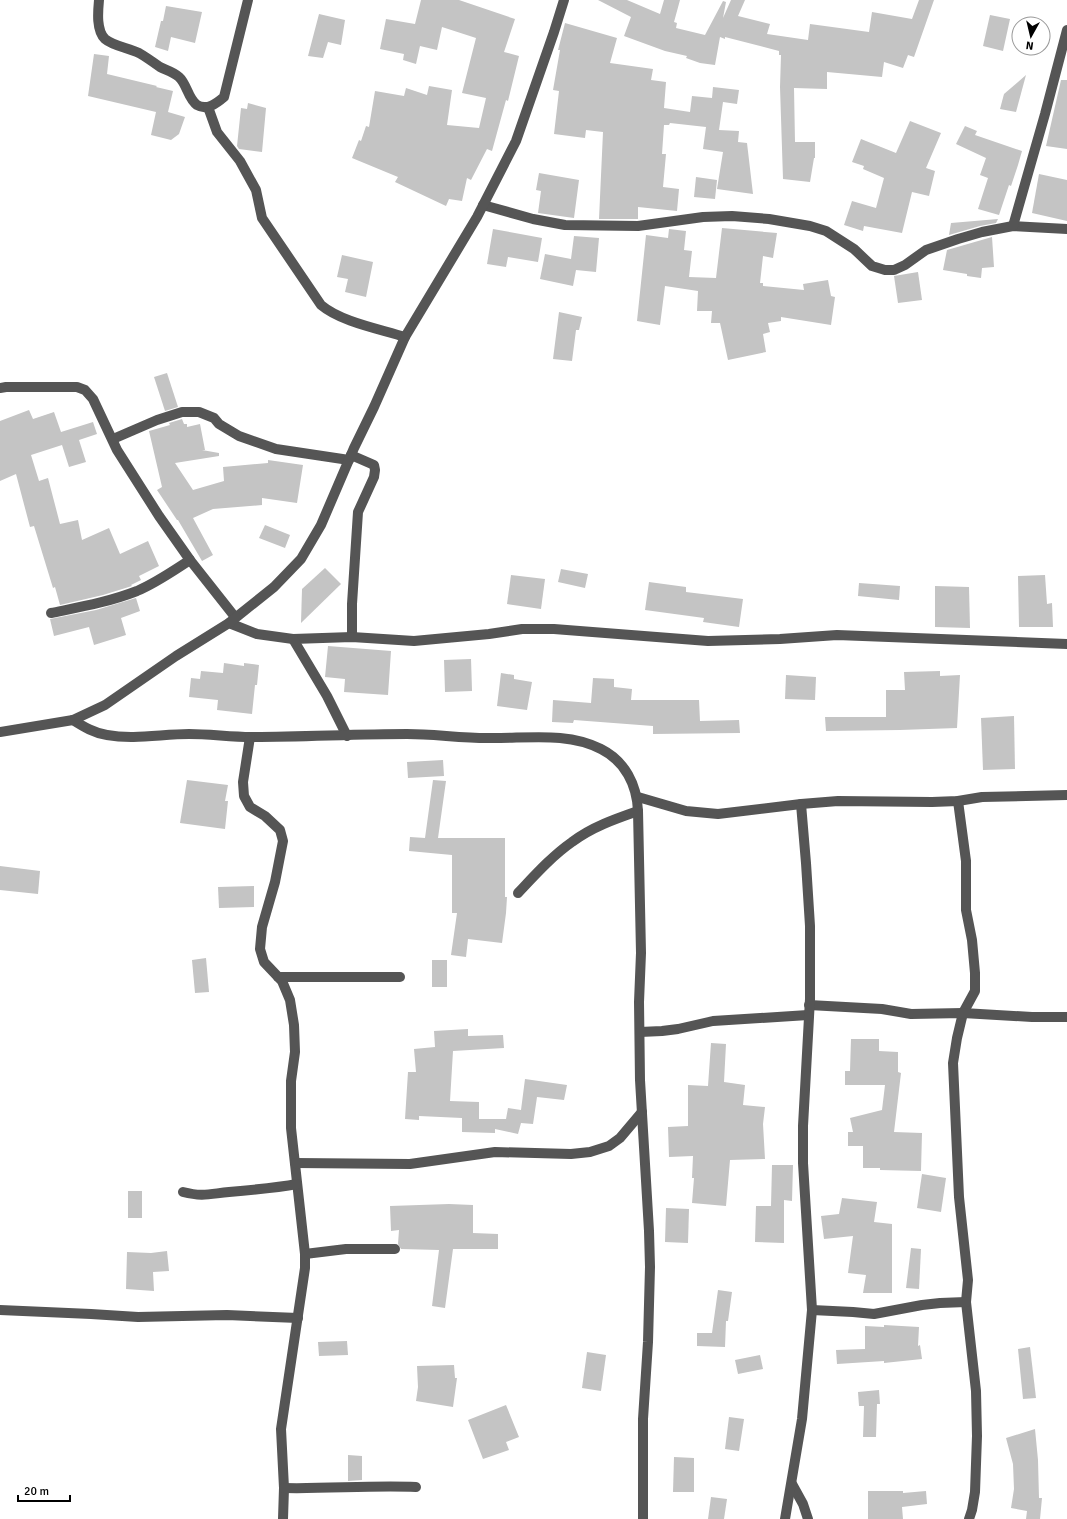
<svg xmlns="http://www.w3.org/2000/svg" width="1067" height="1519" font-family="Signika,sans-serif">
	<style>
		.building { fill: #c4c4c4 }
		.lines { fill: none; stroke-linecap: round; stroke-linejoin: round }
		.minor { stroke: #555; stroke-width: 10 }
	</style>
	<rect width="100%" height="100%" fill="#fff"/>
	<!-- building -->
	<g class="building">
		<path d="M 421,0 L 459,0 L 515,19 L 504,52 L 519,56 L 508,101 L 506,100 L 492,151 L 487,149 L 471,180 L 467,178 L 462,201 L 449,199 L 446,206 L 395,182 L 398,177 L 352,158 L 359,140 L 361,141 L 366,126 L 369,127 L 375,91 L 404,96 L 406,88 L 427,95 L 429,86 L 452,90 L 447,125 L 479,128 L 486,98 L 462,93 L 476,38 L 442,27 L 437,50 L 420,46 L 416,64 L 403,60 L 404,54 L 380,49 L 386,19 L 415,24 Z"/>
		<path d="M 598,0 L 627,0 L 660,14 L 664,0 L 680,0 L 674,22 L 677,23 L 676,28 L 705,35 L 723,1 L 726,2 L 723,18 L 731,0 L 745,0 L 738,16 L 770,24 L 767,34 L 808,40 L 810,24 L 869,32 L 872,12 L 912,19 L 919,0 L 934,0 L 914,57 L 908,55 L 903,68 L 884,62 L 882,77 L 827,72 L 827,89 L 794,88 L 795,142 L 815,142 L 815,158 L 814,158 L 810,182 L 783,179 L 780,87 L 781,55 L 779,55 L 779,51 L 725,37 L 725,39 L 720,37 L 715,65 L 700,63 L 686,58 L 687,56 L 665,51 L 624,36 L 631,17 Z"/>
		<path d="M 166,6 L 202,12 L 195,43 L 171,37 L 168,51 L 155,47 L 161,21 L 163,21 Z"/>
		<path d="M 319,14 L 345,20 L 341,45 L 328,42 L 323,58 L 308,56 Z"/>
		<path d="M 990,15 L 1010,19 L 1003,51 L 983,46 Z"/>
		<path d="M 565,23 L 617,38 L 610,63 L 653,69 L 651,80 L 666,82 L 664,108 L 690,112 L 692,96 L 712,98 L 713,87 L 739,90 L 737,104 L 723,102 L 719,130 L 739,131 L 738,142 L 747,143 L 753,194 L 717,189 L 723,152 L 703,149 L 706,127 L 670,123 L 669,125 L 664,125 L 662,154 L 666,154 L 663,187 L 679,189 L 677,211 L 638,207 L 638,219 L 599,219 L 603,132 L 586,130 L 585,138 L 554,134 L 559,91 L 553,90 L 560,50 L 558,50 Z"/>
		<path d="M 94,54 L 109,56 L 107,74 L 157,86 L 156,87 L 173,91 L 168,112 L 185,117 L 179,134 L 171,140 L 151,135 L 156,112 L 88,96 Z"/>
		<path d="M 1026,75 L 1016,112 L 1000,109 L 1004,94 Z"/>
		<path d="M 1061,80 L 1067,80 L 1067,149 L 1046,146 Z"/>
		<path d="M 248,103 L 266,108 L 262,152 L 239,149 L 237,146 L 241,108 L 247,109 Z"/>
		<path d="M 910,121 L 941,133 L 926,168 L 935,171 L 929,196 L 912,192 L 902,233 L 864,226 L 863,231 L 844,225 L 852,201 L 876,208 L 884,178 L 863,169 L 864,166 L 852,162 L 861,139 L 896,153 Z"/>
		<path d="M 965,126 L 977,131 L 975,135 L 1022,151 L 1018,165 L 1011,186 L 1009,185 L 999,215 L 978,209 L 988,178 L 980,175 L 986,158 L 956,144 Z"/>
		<path d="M 539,173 L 579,180 L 574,218 L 538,213 L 541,191 L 536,190 Z"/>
		<path d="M 1039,174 L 1067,180 L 1067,221 L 1032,213 Z"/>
		<path d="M 696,177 L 717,180 L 715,199 L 694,197 Z"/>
		<path d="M 998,219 L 996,223 L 980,226 L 949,235 L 951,223 Z"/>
		<path d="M 722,228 L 777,233 L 773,258 L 763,256 L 760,283 L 763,283 L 763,286 L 804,290 L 803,284 L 828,280 L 831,296 L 835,297 L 831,325 L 781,317 L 781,321 L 768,323 L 770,332 L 763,334 L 766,352 L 728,360 L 720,323 L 711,323 L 712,311 L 697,311 L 698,291 L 665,286 L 660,325 L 637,321 L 646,235 L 668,238 L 669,229 L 686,231 L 684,250 L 692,251 L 689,277 L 716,278 Z"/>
		<path d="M 493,229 L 542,238 L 538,262 L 508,257 L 506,267 L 487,264 Z"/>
		<path d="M 574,236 L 599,238 L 596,272 L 576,270 L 573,286 L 540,279 L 545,254 L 571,259 Z"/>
		<path d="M 992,237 L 994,267 L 982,268 L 981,278 L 967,276 L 967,274 L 943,270 L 947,250 Z"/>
		<path d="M 342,255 L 373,262 L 366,297 L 345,292 L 348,279 L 337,277 Z"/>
		<path d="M 918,272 L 922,300 L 898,303 L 894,276 Z"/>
		<path d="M 559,312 L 582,317 L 579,330 L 576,330 L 572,361 L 553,359 Z"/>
		<path d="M 167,373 L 178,407 L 165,411 L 154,377 Z"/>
		<path d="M 29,410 L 33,419 L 54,412 L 61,432 L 93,422 L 97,434 L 79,440 L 86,462 L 69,467 L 62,445 L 31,455 L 39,481 L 48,478 L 60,524 L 78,520 L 82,540 L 109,528 L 120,554 L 148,541 L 159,566 L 139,576 L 141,580 L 131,585 L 132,586 L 103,595 L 60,605 L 55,587 L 53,588 L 34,526 L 30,527 L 16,474 L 0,481 L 0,421 Z"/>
		<path d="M 182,419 L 184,424 L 187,424 L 187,427 L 200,424 L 205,450 L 202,450 L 219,453 L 219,456 L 175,463 L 193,490 L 224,481 L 223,467 L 268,463 L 268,460 L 303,465 L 297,503 L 262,498 L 262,505 L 213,509 L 193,518 L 213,555 L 202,561 L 178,520 L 177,520 L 157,490 L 162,487 L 149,431 L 170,425 L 169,423 Z"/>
		<path d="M 265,525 L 290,535 L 285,548 L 259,538 Z"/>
		<path d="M 325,568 L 341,584 L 301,623 L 302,589 Z"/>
		<path d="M 561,569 L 588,574 L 585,588 L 558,582 Z"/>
		<path d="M 511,575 L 545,579 L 541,609 L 507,604 Z"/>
		<path d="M 1045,575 L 1047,604 L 1052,603 L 1053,627 L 1019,627 L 1018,576 Z"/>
		<path d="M 649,582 L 686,587 L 686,592 L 743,599 L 739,627 L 703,622 L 704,618 L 645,610 Z"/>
		<path d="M 859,583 L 900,586 L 899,600 L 858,596 Z"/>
		<path d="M 935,586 L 969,587 L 970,628 L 935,627 Z"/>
		<path d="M 136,598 L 140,611 L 121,618 L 126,635 L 94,645 L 89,627 L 54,636 L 50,619 L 96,610 Z"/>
		<path d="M 328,646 L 391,651 L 388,695 L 344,692 L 345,679 L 325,677 Z"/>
		<path d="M 471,659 L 472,691 L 445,692 L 444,660 Z"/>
		<path d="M 224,663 L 244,666 L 244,663 L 259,665 L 257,685 L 255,685 L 252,714 L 217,710 L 218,700 L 189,697 L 191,678 L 200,679 L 201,671 L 223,673 Z"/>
		<path d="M 940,671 L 940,676 L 960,675 L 957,728 L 900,730 L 826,731 L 825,717 L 886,717 L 886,690 L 905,690 L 904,672 Z"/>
		<path d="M 501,673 L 514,675 L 514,679 L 532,682 L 527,710 L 497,706 Z"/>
		<path d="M 786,675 L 816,677 L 815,700 L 785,699 Z"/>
		<path d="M 593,678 L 614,679 L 614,687 L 632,689 L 631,700 L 699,700 L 700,721 L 739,720 L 740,733 L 653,734 L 653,726 L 574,720 L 573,723 L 552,722 L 553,700 L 591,703 Z"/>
		<path d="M 1014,716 L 1015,769 L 983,770 L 981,718 Z"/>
		<path d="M 443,760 L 444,776 L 408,778 L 407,762 Z"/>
		<path d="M 187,780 L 228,785 L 225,801 L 228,801 L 225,829 L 180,823 Z"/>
		<path d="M 433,780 L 446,781 L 438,838 L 505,838 L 505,897 L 507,897 L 506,913 L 502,943 L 468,939 L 466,957 L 451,955 L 457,913 L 452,913 L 452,855 L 409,851 L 410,837 L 425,838 Z"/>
		<path d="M 0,866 L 40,871 L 38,894 L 0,890 Z"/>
		<path d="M 254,886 L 254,907 L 219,908 L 218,887 Z"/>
		<path d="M 206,958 L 209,992 L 195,993 L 192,960 Z"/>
		<rect x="432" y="960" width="15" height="27"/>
		<path d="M 468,1029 L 468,1036 L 503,1035 L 504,1048 L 453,1051 L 450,1101 L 479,1102 L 479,1119 L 506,1119 L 508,1108 L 521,1110 L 525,1079 L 567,1085 L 564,1100 L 537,1097 L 533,1124 L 521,1123 L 518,1134 L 495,1129 L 495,1133 L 462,1132 L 462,1118 L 419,1116 L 419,1120 L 405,1119 L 408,1072 L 416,1072 L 414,1049 L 435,1047 L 434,1031 Z"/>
		<path d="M 851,1039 L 879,1039 L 879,1051 L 898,1052 L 898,1072 L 901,1073 L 894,1132 L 922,1133 L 921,1171 L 880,1170 L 880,1168 L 863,1168 L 863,1146 L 848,1146 L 848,1132 L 853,1132 L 850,1118 L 882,1110 L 885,1085 L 845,1085 L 845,1071 L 850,1071 Z"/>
		<path d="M 711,1043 L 726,1044 L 724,1082 L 745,1085 L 743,1105 L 765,1107 L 763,1124 L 765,1159 L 730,1160 L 726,1206 L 692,1203 L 694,1178 L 692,1178 L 693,1156 L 669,1157 L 668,1127 L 688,1126 L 688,1085 L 708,1086 Z"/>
		<path d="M 772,1165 L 793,1165 L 792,1201 L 784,1200 L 784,1243 L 755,1242 L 756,1206 L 771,1206 Z"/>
		<path d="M 922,1174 L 946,1178 L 941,1212 L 917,1208 Z"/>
		<rect x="128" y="1191" width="14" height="27"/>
		<path d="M 842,1198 L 877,1202 L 874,1222 L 892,1224 L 892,1293 L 863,1293 L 866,1275 L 848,1273 L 853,1236 L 824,1239 L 821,1216 L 839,1214 Z"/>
		<path d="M 449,1204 L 473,1205 L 473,1233 L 498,1234 L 498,1249 L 453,1249 L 445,1308 L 432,1306 L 439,1250 L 401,1249 L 398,1244 L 399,1230 L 391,1231 L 390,1206 Z"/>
		<path d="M 666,1208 L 689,1209 L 688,1243 L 665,1242 Z"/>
		<path d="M 911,1248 L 921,1249 L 919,1289 L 906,1288 Z"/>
		<path d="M 167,1251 L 169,1271 L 153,1272 L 154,1291 L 126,1289 L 127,1252 L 151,1253 Z"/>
		<path d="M 718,1290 L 732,1292 L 728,1321 L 726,1321 L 725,1347 L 697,1346 L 697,1333 L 712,1333 Z"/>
		<path d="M 884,1325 L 919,1327 L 918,1346 L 920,1345 L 922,1359 L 884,1363 L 884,1361 L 837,1364 L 836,1350 L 865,1349 L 865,1326 L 884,1327 Z"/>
		<path d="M 347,1341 L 348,1355 L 319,1356 L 318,1342 Z"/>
		<path d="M 1030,1347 L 1036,1398 L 1023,1399 L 1018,1349 Z"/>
		<path d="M 587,1352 L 606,1355 L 601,1391 L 582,1388 Z"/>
		<path d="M 760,1355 L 763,1369 L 738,1374 L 735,1360 Z"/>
		<path d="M 454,1365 L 455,1378 L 457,1378 L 453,1407 L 416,1401 L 418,1387 L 417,1366 Z"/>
		<path d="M 879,1390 L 880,1404 L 877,1404 L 876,1437 L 863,1437 L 864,1406 L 859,1406 L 858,1392 Z"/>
		<path d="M 506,1405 L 519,1437 L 506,1442 L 509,1450 L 483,1459 L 468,1420 Z"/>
		<path d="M 729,1417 L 744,1419 L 739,1451 L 725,1449 Z"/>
		<path d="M 1035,1429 L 1038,1460 L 1039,1498 L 1042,1498 L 1040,1519 L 1026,1519 L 1027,1511 L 1011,1508 L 1014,1489 L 1013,1464 L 1006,1438 Z"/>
		<path d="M 348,1455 L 362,1456 L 362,1480 L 348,1481 Z"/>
		<path d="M 674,1457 L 694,1458 L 694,1492 L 673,1492 Z"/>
		<path d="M 868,1491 L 903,1491 L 903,1493 L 926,1491 L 927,1504 L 902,1507 L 903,1519 L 868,1519 Z"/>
		<path d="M 711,1497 L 727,1499 L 724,1519 L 708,1519 Z"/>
	</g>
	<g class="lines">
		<!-- minor -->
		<g class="minor">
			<path d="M 99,0 C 98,11 96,30 105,39 C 113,46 129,48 139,53 C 146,57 153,62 160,67 C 166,70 174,72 179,77 C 187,84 188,99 197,105 C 207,111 217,103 224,97 L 248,0"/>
			<path d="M 208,107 L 217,132 L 240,161 L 256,190 L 262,218 L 321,305 C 341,322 380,329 405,337"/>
			<path d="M 483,205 L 533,219 L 565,225 L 638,226 L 703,217 L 732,216 L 769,219 L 810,226 L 826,231 L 854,249 L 872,266 L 885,270 L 894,270 L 905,265 L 926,250 L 958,239 L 982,232 L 1013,226 L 1067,229"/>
			<path d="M 1013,226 L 1045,114 L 1067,30"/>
			<path d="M 0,388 L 6,387 L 77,387 L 85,390 L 93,399 L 117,450 L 159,516 L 190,560 L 235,617"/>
			<path d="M 113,439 L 157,420 L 182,412 L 199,412 L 214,418 L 219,424 L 239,436 L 276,449 L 349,460"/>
			<path d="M 351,455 L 374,465 L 375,470 L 374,477 L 358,512 L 352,604 L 352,637"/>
			<path d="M 51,613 C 80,607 109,602 137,591 C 156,583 173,571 190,560"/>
			<path d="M 229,623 L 257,634 L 293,639 L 352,637 L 414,641 L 489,634 L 522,629 L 554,629 L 708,641 L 780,639 L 837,635 L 1067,644"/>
			<path d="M 293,639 L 327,696 L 347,736"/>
			<path d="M 73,720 C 84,727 94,733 107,735 C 134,740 162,734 189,734 C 210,734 230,737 251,737 C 303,737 355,734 407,734 C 433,734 460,738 487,738 C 524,739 567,731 601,749 C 625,761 637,785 638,811 L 641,953 L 639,1002 L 640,1080 L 649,1231 L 650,1267 L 648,1342 L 643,1419 L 643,1519"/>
			<path d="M 0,732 L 73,720 L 105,705 L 176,656 L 229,623 L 274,587 L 301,559 L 321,525 L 354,448 L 374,407 L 405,337 L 477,217 L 516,141 L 554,32 L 564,0"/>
			<path d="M 250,737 L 243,782 L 244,796 L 250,807 L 265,816 L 280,830 L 283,841 L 275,882 L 262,927 L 260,949 L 264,962 L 282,981 L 290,1000 L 294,1025 L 295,1052 L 291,1081 L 291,1128 L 305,1254 L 305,1268 L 281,1429 L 284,1488 L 283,1519"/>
			<path d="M 638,797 L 686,811 L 718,814 L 801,804 L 838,801 L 932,802 L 958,801 L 982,797 L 1067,795"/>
			<path d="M 958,801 L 966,861 L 966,910 L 972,940 L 975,973 L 975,991 L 963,1013 L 957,1038 L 953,1063 L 959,1197 L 968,1280 L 966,1302 L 976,1391 L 977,1436 L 975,1492 L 972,1510 L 969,1519"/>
			<path d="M 518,893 C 535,875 552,856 572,842 C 592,827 615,819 638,811"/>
			<path d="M 278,977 L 400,977"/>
			<path d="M 809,1005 L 882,1009 L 911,1014 L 963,1013 L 1032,1017 L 1067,1017"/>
			<path d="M 640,1032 L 662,1031 L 678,1029 L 713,1021 L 808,1015"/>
			<path d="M 295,1163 L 410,1164 L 495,1152 L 571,1154 L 590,1152 L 609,1146 L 620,1138 L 642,1112"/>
			<path d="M 183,1192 C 203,1197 209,1194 229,1192 C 252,1190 275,1188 297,1184"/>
			<path d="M 305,1254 L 346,1249 L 395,1249"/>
			<path d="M 0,1310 L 91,1314 L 138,1317 L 227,1315 L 298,1318"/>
			<path d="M 812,1310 L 853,1312 L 874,1314 L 922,1305 L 940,1303 L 966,1302"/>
			<path d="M 792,1484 L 803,1504 L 808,1519"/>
			<path d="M 284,1488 C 328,1489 372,1485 416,1487"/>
			<path d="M 785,1519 L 802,1419 L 812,1310 L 803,1163 L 803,1126 L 810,999 L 810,926 L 806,863 L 801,804"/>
		</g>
	</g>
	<!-- north arrow -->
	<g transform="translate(1031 36) rotate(188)"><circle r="19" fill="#ffffff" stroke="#999999"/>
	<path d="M0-3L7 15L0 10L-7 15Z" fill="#000000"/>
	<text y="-6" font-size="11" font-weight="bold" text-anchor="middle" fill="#000000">N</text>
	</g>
	<!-- scale -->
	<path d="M18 1495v6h52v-6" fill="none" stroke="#000000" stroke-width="2"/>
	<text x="24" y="1495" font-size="12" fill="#000000" stroke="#ffffff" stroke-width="3" paint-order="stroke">20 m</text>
</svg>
